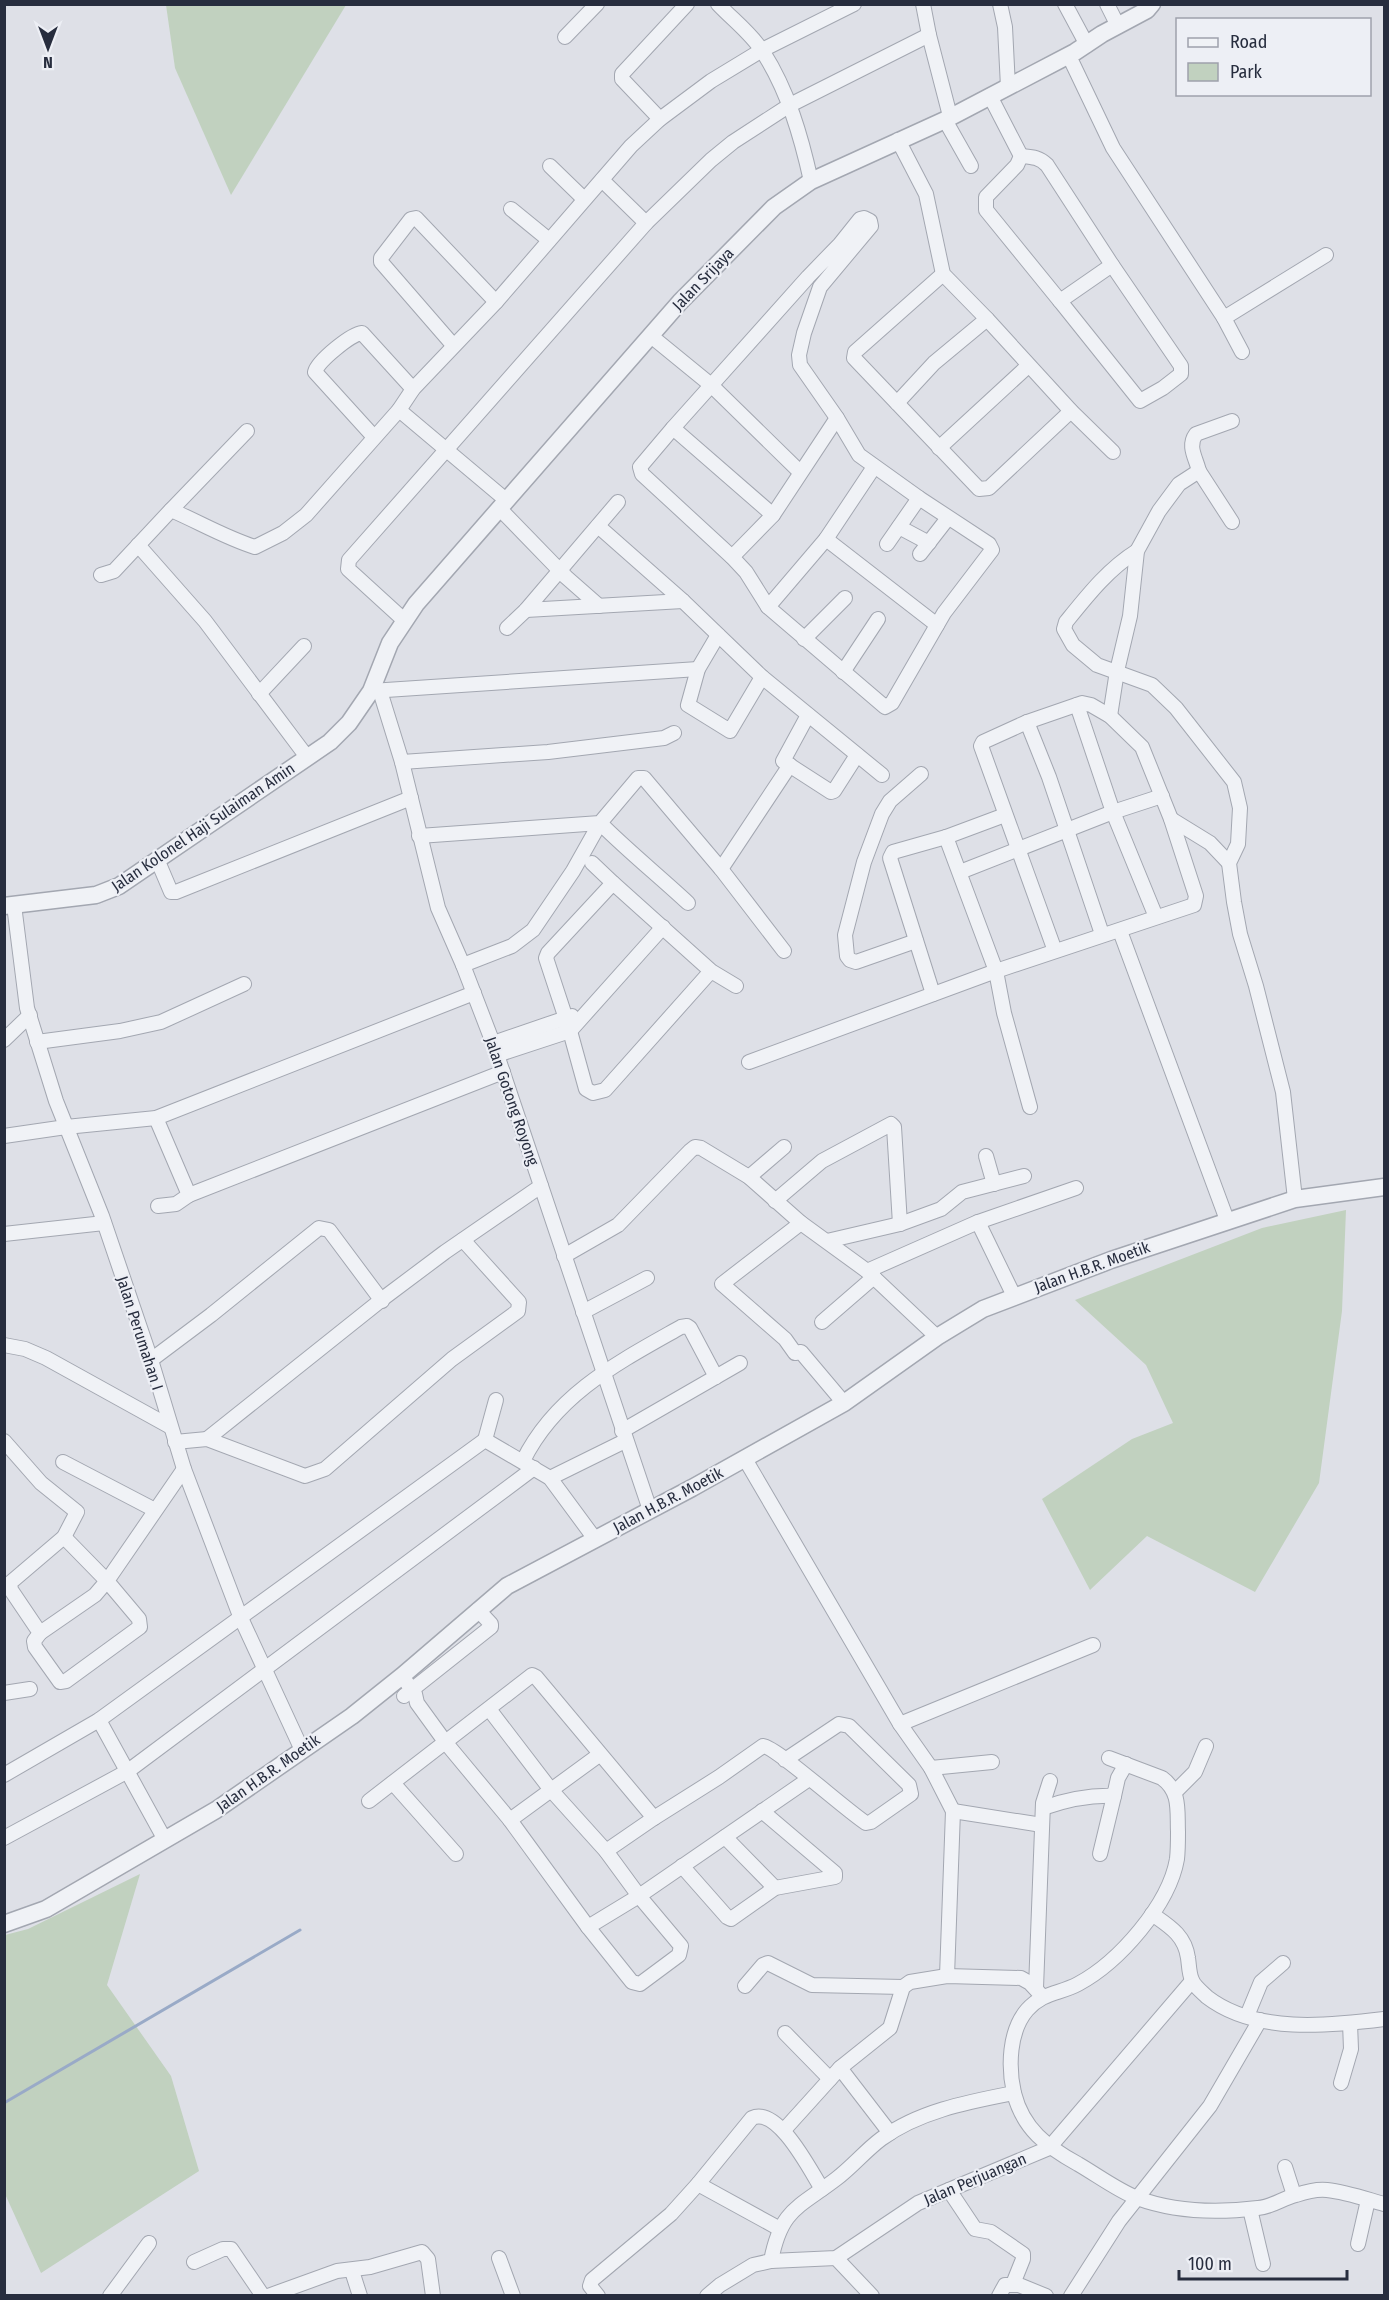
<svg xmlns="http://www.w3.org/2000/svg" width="1389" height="2300" font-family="'Fira Sans Condensed',sans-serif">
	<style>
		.green { fill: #c1d1bf }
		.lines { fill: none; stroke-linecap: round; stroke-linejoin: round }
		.stream { stroke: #99aac7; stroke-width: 3 }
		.minor-casing { stroke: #a3a7b1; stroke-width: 16 }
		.tertiary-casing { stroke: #a3a7b1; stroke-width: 19 }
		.minor { stroke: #f0f2f6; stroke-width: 14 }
		.tertiary { stroke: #f0f2f6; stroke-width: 16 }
		.labels { text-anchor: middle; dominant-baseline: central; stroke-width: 4.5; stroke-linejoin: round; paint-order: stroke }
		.street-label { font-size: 16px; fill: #272d3e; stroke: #edeff5 }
	</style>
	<rect width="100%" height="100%" fill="#dee0e7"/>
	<!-- green -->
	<g class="green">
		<path d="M 166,5 L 346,5 L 231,195 L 175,68 Z"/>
		<path d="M 1346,1210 L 1342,1311 L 1319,1483 L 1255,1592 L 1147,1536 L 1090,1590 L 1042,1499 L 1132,1439 L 1173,1423 L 1146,1365 L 1075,1300 L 1262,1228 Z"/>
		<path d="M 140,1874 L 107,1985 L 171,2076 L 199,2171 L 41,2273 L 5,2194 L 5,1935 L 28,1929 Z"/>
	</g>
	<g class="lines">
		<!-- stream -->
		<path class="stream" d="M 4,2103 L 300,1930"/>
		<defs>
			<g id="minor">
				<path d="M 718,4 C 732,19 752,34 763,52 C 788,91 801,136 811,181"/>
				<path d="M 923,4 L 929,35 L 950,116"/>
				<path d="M 1000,4 L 1005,27 L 1008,87"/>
				<path d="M 1065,4 L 1087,45"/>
				<path d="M 1107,4 L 1118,26"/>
				<path d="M 565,37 L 597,4"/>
				<path d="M 1069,56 L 1113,148 L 1224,318 L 1242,352"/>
				<path d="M 990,96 L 1021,156"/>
				<path d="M 660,119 L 622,79 L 622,74 L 687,4"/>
				<path d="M 945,120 L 971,166"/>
				<path d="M 898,140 L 926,194 L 943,274 L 987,319 L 1071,411 L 1113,452"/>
				<path d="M 1021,156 C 1032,157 1039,157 1047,165 L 1112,265 L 1060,301 L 986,210 L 986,197 L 1017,165 Z"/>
				<path d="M 550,166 L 584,199"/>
				<path d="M 602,180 L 646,223"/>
				<path d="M 511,209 L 549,240"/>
				<path d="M 864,218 L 870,221 L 871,226 L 820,287 L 804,333 L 799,355 L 800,365 L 837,418 L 859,455 L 919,498 L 989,544 L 992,550 L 944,613 L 892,703 L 885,707 L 768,607 L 746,572 L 732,557 L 642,474 L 640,467 L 673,428 L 808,277 L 840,244 L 860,219 Z"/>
				<path d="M 943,274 L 855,352 L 854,358 L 979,489 L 989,488 L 1071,411"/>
				<path d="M 1060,301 L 1140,401 L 1163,388 L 1181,374 L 1181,366 L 1112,265"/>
				<path d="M 1224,318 L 1326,255"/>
				<path d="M 651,336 L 711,385 L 800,472"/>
				<path d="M 453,345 L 381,262 L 381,258 L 411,219 L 416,218 L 496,302"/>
				<path d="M 897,403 L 934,363 L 987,319"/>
				<path d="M 399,410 L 506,500"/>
				<path d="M 673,428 L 773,515"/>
				<path d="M 374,437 L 315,372 C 318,361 351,334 362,333 L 413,389"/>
				<path d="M 939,448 L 1028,366"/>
				<path d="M 1199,471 C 1196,458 1187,446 1196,434 L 1232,421"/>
				<path d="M 500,509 L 566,577 L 599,606"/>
				<path d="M 171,510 L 247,431"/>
				<path d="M 598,526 L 683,601 L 762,677 L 882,775"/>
				<path d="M 899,527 L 929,543"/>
				<path d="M 826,539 L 937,625"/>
				<path d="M 887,544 L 919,498"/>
				<path d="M 138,545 L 205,621 L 307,757"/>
				<path d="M 1137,551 C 1108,569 1087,596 1066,622 L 1064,629 L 1073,645 L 1097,665 L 1152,685 L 1176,708 L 1234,782 L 1240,808 L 1238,844 L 1229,863 L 1234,902 L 1240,934 L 1256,986 L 1283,1092 L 1295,1199"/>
				<path d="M 920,554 L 948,518"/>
				<path d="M 732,557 L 773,515 L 837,418"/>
				<path d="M 101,575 L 114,571 L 171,510 C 199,522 226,538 255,547 L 283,533 L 306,515 L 399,410 L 413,389 L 496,302 L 631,146 L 660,119 L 711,81 L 762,50 L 854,4"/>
				<path d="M 768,607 L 826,539 L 874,467"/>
				<path d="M 526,610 L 683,601"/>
				<path d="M 405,621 L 348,569 L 349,560 L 646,223 L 711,160 L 733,142 L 790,105 L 929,35"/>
				<path d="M 507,628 L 526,610 L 618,502"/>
				<path d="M 718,635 L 698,669 L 688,705 L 730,731 L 762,677"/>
				<path d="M 804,639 L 845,598"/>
				<path d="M 843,672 L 878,619"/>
				<path d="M 371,691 L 698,669"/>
				<path d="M 380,691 L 402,762 L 438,908 L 463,965 L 493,1043 L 650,1510"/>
				<path d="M 259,694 L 304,646"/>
				<path d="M 1077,705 L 1113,812 L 1156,917"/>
				<path d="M 808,715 L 783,761 L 831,792 L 834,791 L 857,755"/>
				<path d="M 1110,716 L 1117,671 L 1130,616 L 1137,551 L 1159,511 L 1179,484 L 1199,471 L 1232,522"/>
				<path d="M 1027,722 L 1049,777 L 1102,934"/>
				<path d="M 402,762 L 548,752 L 664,738 L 674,733"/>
				<path d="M 1171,819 L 1210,843 L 1229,863"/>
				<path d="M 419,836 L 600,823 L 638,778 L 644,778 L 721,869 L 784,951"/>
				<path d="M 946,837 L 996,971 L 1004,1013 L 1030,1107"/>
				<path d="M 157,859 L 171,892 L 176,892 L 411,798"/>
				<path d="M 592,863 L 613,883"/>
				<path d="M 721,869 L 790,765"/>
				<path d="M 960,872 L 1113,812 L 1162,796"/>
				<path d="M 14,905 L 27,1008 L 56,1101 L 102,1216 L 151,1360 L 184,1469 L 240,1616 L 302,1750"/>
				<path d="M 1120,931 L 1227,1220"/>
				<path d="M 916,941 L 856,962 L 850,960 L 847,956 L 845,935 L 864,862 L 882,814 L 890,801 L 921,774"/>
				<path d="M 463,965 L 512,946 L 533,930 L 573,871 L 600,823 C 628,851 659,876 688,903"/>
				<path d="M 711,971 L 605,1090 L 593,1093 L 586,1089 L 570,1031 L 546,958 L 548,953 L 613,883 L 711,971 L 736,986"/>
				<path d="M 933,994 L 890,858 L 893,852 L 946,837 L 1005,815"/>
				<path d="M 4,1040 L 30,1015"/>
				<path d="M 37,1042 L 120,1031 L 161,1022 L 244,984"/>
				<path d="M 493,1043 L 572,1016"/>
				<path d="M 497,1055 L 570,1031 L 663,927"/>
				<path d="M 749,1062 L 996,971 L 1194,905 L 1196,896 L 1171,819 L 1142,747 L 1110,716 L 1091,705 L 1082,703 L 1027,722 L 983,742 L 981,746 L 1055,951"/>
				<path d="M 156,1118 L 189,1195 L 503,1072"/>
				<path d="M 4,1136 L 66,1127 L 156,1118 L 474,993"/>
				<path d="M 986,1156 L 994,1184"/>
				<path d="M 749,1177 L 784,1147"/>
				<path d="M 775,1201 L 822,1161 L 891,1124 L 894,1127 L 900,1224"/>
				<path d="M 158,1206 L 176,1204 L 189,1195"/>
				<path d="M 978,1222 L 1014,1296"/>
				<path d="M 801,1223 L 722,1284 L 785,1339 L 795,1353 L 801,1352 L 844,1403"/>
				<path d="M 4,1234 L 104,1223"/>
				<path d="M 827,1241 L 900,1224 L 941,1209 L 962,1192 L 1024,1176"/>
				<path d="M 564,1256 L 618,1225 L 690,1151 L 695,1147 L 701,1148 L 749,1177 L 801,1223 L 867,1271 L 937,1337"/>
				<path d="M 867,1271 L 978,1222 L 1076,1188"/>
				<path d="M 583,1312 L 647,1278"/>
				<path d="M 822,1322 L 874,1277"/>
				<path d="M 4,1345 L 25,1349 L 46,1358 L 169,1426"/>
				<path d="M 151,1360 L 211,1315 L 319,1228 L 329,1230 L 382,1301"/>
				<path d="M 622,1431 L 740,1363"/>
				<path d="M 207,1439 L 385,1297 L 445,1252 L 541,1186"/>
				<path d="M 485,1440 L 496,1400"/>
				<path d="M 4,1441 L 41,1483 L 77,1512 L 64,1537 L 10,1583 L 11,1590 L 40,1633 L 34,1641 L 35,1647 L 60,1682 L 66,1681 L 140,1627 L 139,1619 L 107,1581 L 184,1469"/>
				<path d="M 175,1442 L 207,1439 L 305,1476 L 325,1469 L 452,1359 L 518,1311 L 519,1302 L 463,1240"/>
				<path d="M 745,1459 L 900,1724"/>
				<path d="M 523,1461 C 556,1394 619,1362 681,1327 L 687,1326 L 690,1328 L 716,1377"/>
				<path d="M 63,1462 L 155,1510"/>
				<path d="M 550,1478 L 625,1441"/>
				<path d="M 40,1633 L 95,1595 L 107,1581 L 64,1537"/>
				<path d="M 402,1676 L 415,1694 L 417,1703 L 446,1743 L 510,1820 L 588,1927 L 632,1982 L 640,1984 L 679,1955 L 681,1946 L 639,1896 L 606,1851 L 551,1790 L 489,1709"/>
				<path d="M 4,1693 L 30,1689"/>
				<path d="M 404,1696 L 491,1627 L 491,1624 L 478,1610"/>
				<path d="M 99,1720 L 165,1840"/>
				<path d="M 1109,1758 L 1162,1778 C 1181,1792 1177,1811 1178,1832 C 1178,1841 1178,1850 1177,1859 C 1169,1905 1119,1962 1078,1984 C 1059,1994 1043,1992 1027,2010 C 1009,2031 1008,2067 1014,2093 C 1023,2129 1047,2147 1078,2164 C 1097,2175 1117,2190 1137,2198 C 1175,2212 1218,2213 1258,2208 C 1272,2207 1283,2198 1296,2195 C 1305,2192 1318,2189 1327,2190 C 1346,2192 1366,2199 1384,2204"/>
				<path d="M 931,1768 L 992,1762"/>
				<path d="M 4,1775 L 99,1720 L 485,1440 L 550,1478 L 595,1539"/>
				<path d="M 393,1783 L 456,1854"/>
				<path d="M 1175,1792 L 1195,1772 L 1206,1746"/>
				<path d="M 369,1801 L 532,1675 L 536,1677 L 654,1818"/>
				<path d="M 1043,1808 C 1066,1800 1090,1795 1114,1796 L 1118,1778 L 1126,1764"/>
				<path d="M 953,1811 L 1042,1825"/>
				<path d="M 510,1820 L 599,1755"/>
				<path d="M 725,1837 L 775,1888"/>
				<path d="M 4,1838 L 128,1771 L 534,1468"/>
				<path d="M 606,1851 L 654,1818 L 719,1777 L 763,1746 C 776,1747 847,1811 866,1823 L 871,1822 L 911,1794 L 909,1785 L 849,1726 L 839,1724 L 785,1760"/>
				<path d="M 1100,1854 L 1114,1796"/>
				<path d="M 682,1866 L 727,1917 L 731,1919 L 775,1888 L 835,1877 L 835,1873 L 762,1811"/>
				<path d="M 1152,1914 C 1169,1926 1185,1935 1188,1958 C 1189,1964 1189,1974 1192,1980 C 1194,1986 1203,1993 1207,1997 C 1255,2034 1329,2026 1384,2019"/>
				<path d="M 588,1927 L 639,1896 L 809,1779"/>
				<path d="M 947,1976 L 953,1811 L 931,1768 L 900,1724 L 1093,1645"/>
				<path d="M 745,1986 L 763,1965 L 768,1963 L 812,1985 L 903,1987"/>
				<path d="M 1036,1988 L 1043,1803 L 1050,1781"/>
				<path d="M 1247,2016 L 1261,1982 L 1283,1963"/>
				<path d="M 785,2033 L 830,2079"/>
				<path d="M 840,2068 L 890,2028 L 903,1987 L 910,1982 L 947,1976 L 1021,1978 L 1030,1983 L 1042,1996"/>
				<path d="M 1341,2083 L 1351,2049 L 1350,2023"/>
				<path d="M 784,2130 L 840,2068 L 890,2133"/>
				<path d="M 1285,2167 L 1294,2195"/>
				<path d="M 698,2184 L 780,2229"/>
				<path d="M 949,2190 L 975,2229 L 991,2232 L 1023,2254 L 1023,2259 L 1013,2284"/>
				<path d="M 1250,2209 L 1263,2264"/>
				<path d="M 1358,2244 L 1368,2200"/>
				<path d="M 499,2258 L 513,2296"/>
				<path d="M 836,2258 L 872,2296"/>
				<path d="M 771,2261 C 781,2209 798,2208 836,2179 C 852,2167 865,2151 881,2139 C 919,2111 968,2102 1014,2093"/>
				<path d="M 194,2262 L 223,2249 L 231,2249 L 263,2296"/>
				<path d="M 352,2271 L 360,2296"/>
				<path d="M 110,2296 L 149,2243"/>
				<path d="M 268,2296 L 337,2271 L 370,2267 L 422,2252 L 428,2259 L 433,2296"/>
				<path d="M 598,2296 L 590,2286 L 592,2280 L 671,2214 L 698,2184 L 752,2118 C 778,2106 810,2170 822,2189"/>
				<path d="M 707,2296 L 720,2285 L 753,2265 L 771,2261 L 836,2258 L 918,2203 L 1049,2148 L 1192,1981"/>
				<path d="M 999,2296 L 1005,2285 L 1019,2285 L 1046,2296"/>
				<path d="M 1071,2296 L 1119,2221 L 1210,2106 L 1260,2020"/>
			</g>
			<g id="tertiary">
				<path d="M 4,906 L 96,895 L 119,886 L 330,742 L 349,723 L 371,691 L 390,643 L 416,604 L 680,302 L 774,207 L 811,181 L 945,120 L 1075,52 L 1102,34 L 1147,10 L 1152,4"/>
				<path d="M 4,1924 L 46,1909 L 216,1810 L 352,1716 L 402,1676 L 507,1586 L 692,1488 L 844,1403 L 937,1337 L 983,1309 L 1111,1260 L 1295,1199 L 1384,1187"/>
			</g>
		</defs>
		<!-- minor casing -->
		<use href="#minor" class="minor-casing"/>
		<!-- tertiary casing -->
		<use href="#tertiary" class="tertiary-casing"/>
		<!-- minor -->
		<use href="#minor" class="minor"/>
		<!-- tertiary -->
		<use href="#tertiary" class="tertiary"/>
	</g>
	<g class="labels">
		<!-- street labels -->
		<g class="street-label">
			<text transform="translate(703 279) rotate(-46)">Jalan Srijaya</text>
			<text transform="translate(203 827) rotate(-34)">Jalan Kolonel Haji Sulaiman Amin</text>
			<text transform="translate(512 1101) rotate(71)">Jalan Gotong Royong</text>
			<text transform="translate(1092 1267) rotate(-20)">Jalan H.B.R. Moetik</text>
			<text transform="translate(140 1333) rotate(72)">Jalan Perumahan I</text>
			<text transform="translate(668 1500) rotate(-28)">Jalan H.B.R. Moetik</text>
			<text transform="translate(268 1773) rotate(-35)">Jalan H.B.R. Moetik</text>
			<text transform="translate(975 2179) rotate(-23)">Jalan Perjuangan</text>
		</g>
	</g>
	<!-- border -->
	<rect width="1389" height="2300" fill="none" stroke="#272d3e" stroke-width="12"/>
	<!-- legend -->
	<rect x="1176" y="18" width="195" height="78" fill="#edeff5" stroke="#9ea1ac" stroke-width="1.5"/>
	<rect x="1188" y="38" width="30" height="9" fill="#f0f2f6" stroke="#9ea1ac" stroke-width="1.5"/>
	<text x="1230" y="48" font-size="18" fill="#272d3e">Road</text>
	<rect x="1188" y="63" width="30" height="18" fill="#c1d1bf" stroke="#9ea1ac" stroke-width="1.5"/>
	<text x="1230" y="78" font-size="18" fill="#272d3e">Park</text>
	<!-- north arrow -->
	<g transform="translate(48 48) rotate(180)" stroke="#edeff5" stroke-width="4.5" paint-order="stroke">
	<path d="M0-4.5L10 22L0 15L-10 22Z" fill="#272d3e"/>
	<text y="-9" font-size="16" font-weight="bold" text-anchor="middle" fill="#272d3e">N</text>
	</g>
	<!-- scale -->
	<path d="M1179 2270v9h168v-9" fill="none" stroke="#272d3e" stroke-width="3"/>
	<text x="1188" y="2270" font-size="18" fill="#272d3e" stroke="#edeff5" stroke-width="4.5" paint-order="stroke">100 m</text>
</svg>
